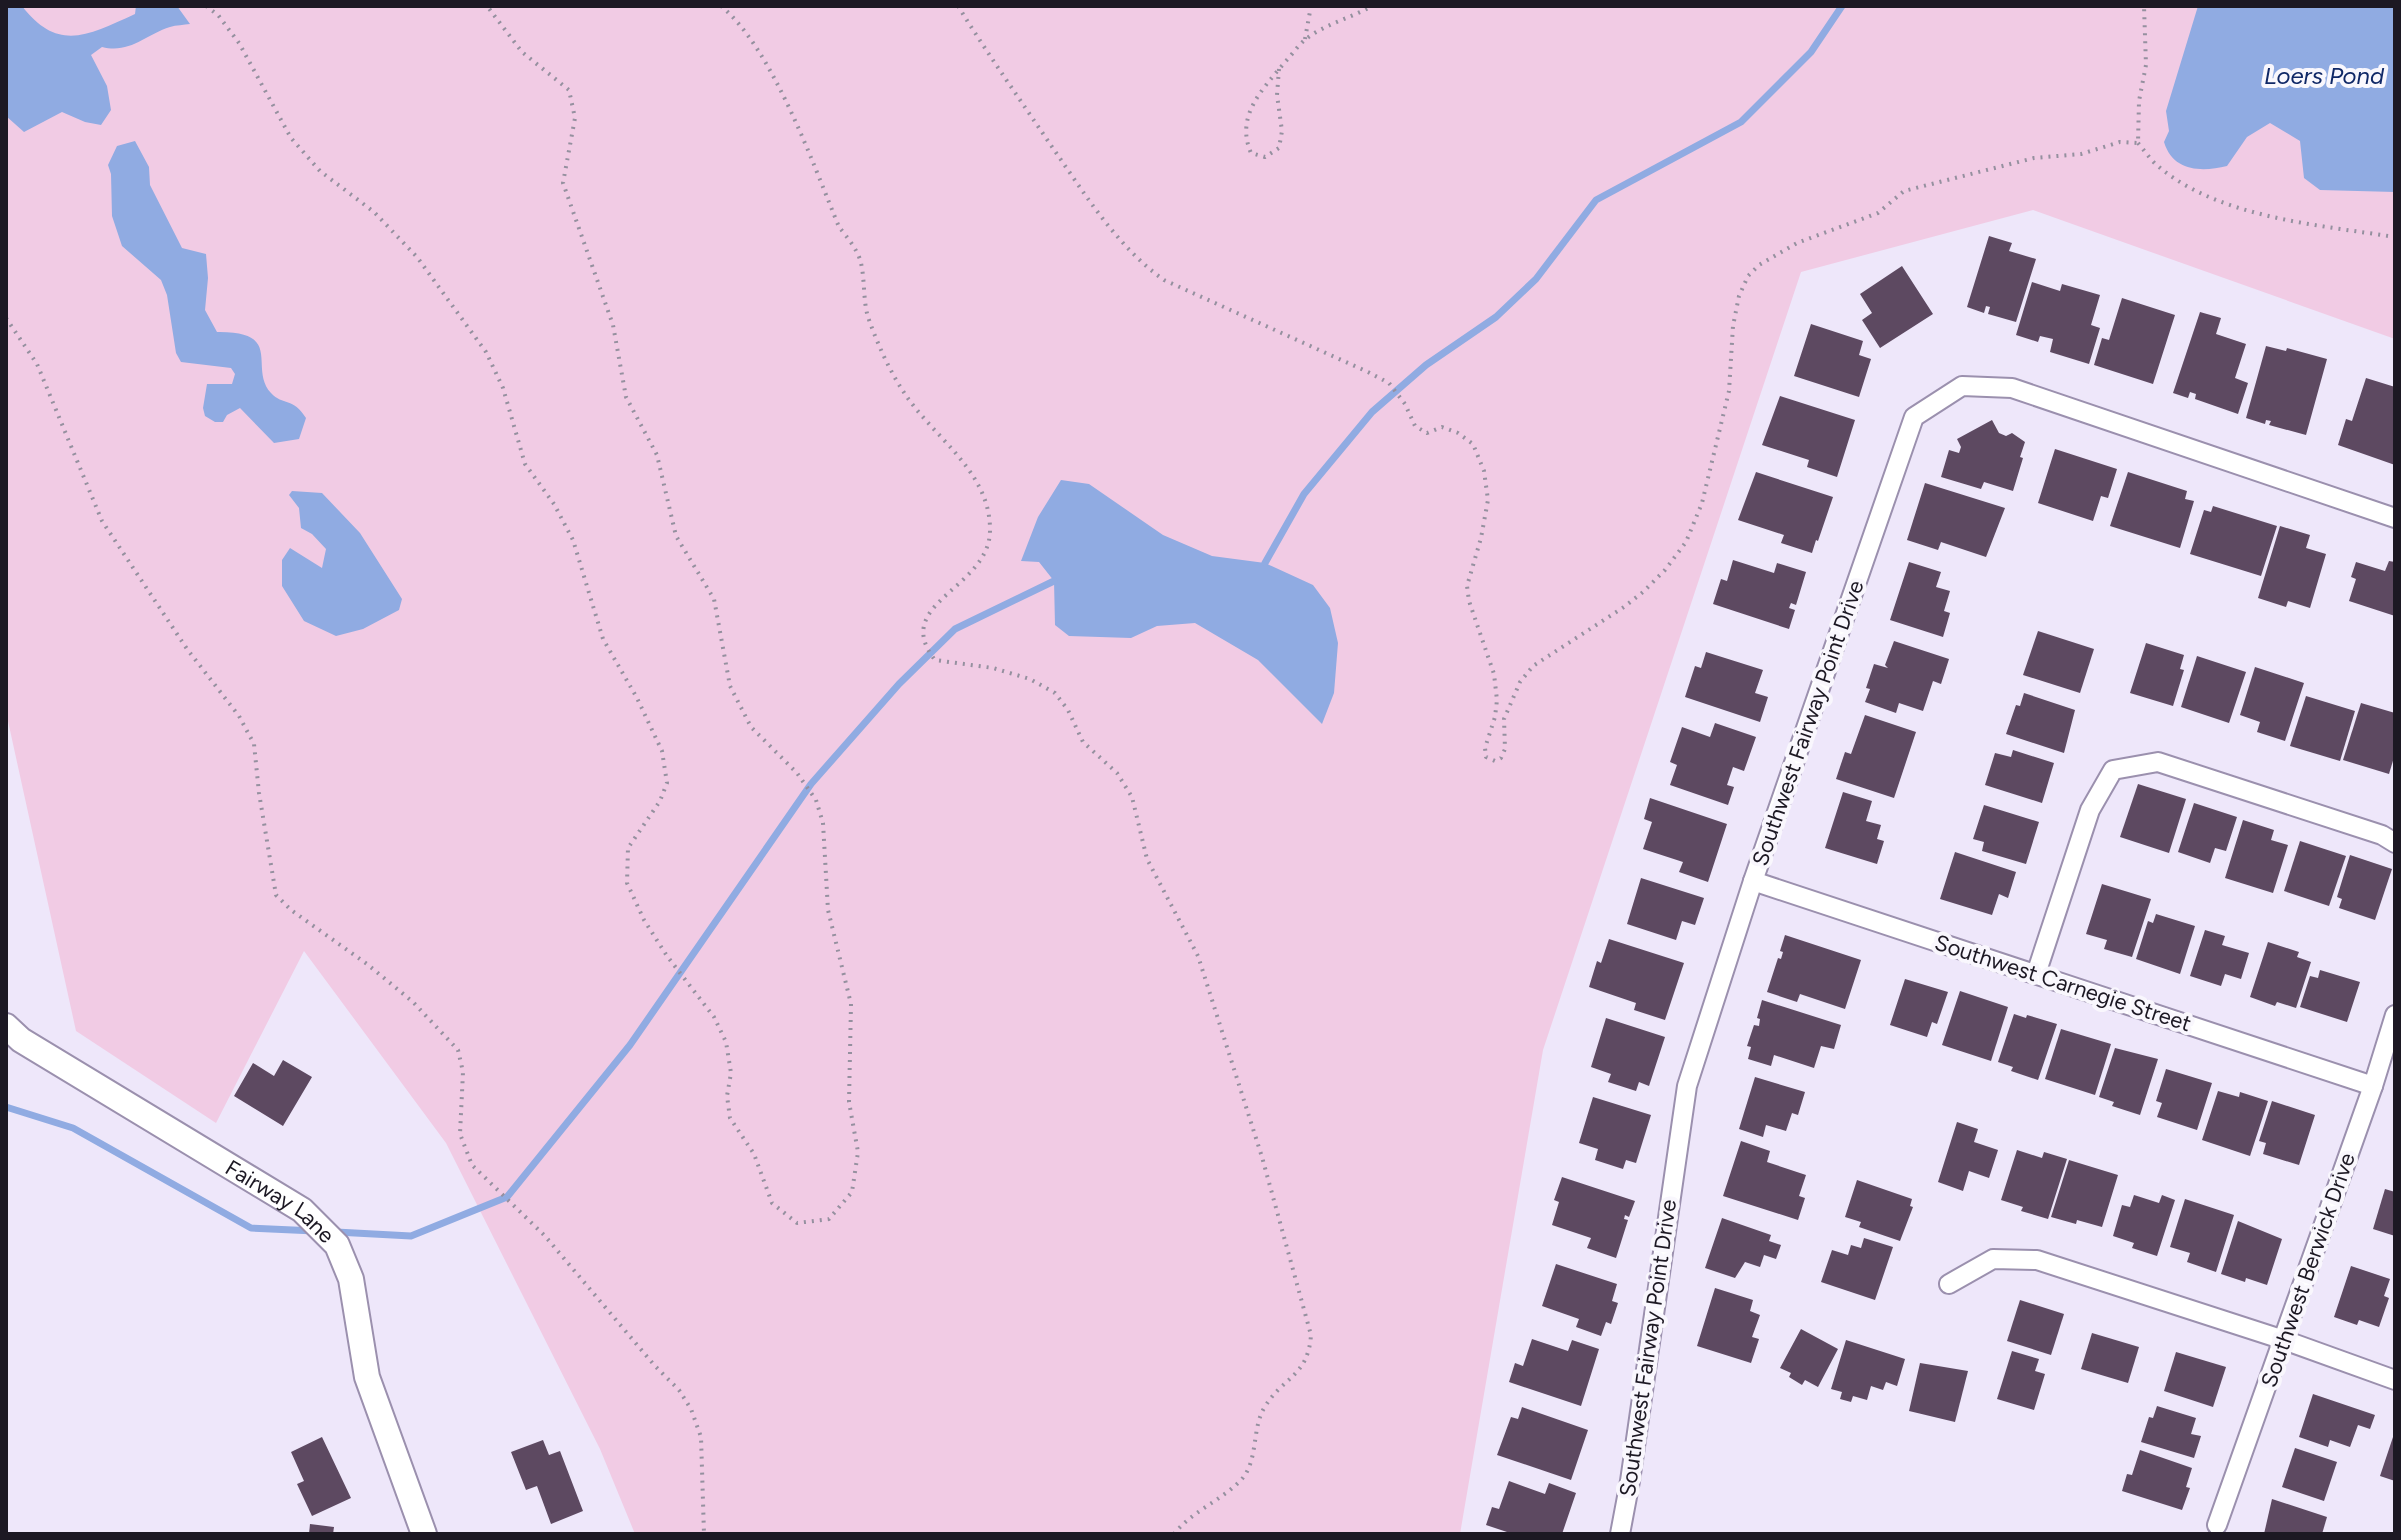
<svg xmlns="http://www.w3.org/2000/svg" width="2401" height="1540" font-family="Figtree,sans-serif">
	<style>
		.green { fill: #f1cbe4 }
		.water { fill: #90abe2 }
		.lines { fill: none; stroke-linecap: round; stroke-linejoin: round }
		.stream { stroke: #90abe2; stroke-width: 7 }
		.building { fill: #5d4961 }
		.minor-casing { stroke: #9b90ae; stroke-width: 22 }
		.tertiary-casing { stroke: #9b90ae; stroke-width: 28 }
		.path { stroke: #95909f; stroke-width: 4; stroke-dasharray: 2 6; stroke-linecap: butt }
		.minor { stroke: #fff; stroke-width: 18 }
		.tertiary { stroke: #fff; stroke-width: 24 }
		.labels { text-anchor: middle; dominant-baseline: central; stroke-width: 8; stroke-linejoin: round; paint-order: stroke }
		.street-label { font-size: 22px; fill: #1c1823; stroke: #f9f7fd }
		.water-label { font-size: 24px; font-style: italic; fill: #102867; stroke: #f9f7fd }
	</style>
	<rect width="100%" height="100%" fill="#eee7fa"/>
	<!-- green -->
	<path class="green" d="M 6,6 L 2395,6 L 2395,339 L 2033,210 L 1801,272 L 1543,1050 L 1460,1534 L 635,1534 L 600,1449 L 446,1143 L 304,951 L 216,1123 L 76,1031 L 6,712 Z"/>
	<!-- water -->
	<g class="water">
		<path d="M 6,6 L 22,6 C 58,53 89,35 135,14 L 136,6 L 177,6 L 190,24 C 184,25 176,25 170,27 C 145,35 130,54 102,47 L 91,55 L 107,86 L 111,110 L 101,125 L 85,122 L 62,112 L 24,132 L 6,116 Z"/>
		<path d="M 2198,6 L 2395,6 L 2395,192 L 2320,190 L 2304,178 L 2300,141 L 2270,123 L 2247,137 L 2227,166 C 2202,172 2173,172 2164,142 L 2169,131 L 2166,111 Z"/>
		<path d="M 135,141 L 149,167 L 150,185 L 182,248 L 206,254 L 208,278 L 205,310 L 217,332 C 285,331 248,368 271,393 C 283,406 293,397 306,418 L 299,439 L 274,443 L 240,408 L 227,415 L 223,422 L 215,422 L 205,416 L 203,408 L 207,384 L 232,384 L 235,374 L 231,368 L 181,362 L 176,353 L 167,295 L 161,280 L 122,246 L 112,216 L 111,174 L 108,165 L 117,146 Z"/>
		<path d="M 1061,480 L 1089,484 L 1163,535 L 1212,556 L 1265,563 L 1313,585 L 1330,608 L 1338,643 L 1334,693 L 1322,724 L 1258,660 L 1195,623 L 1157,626 L 1131,638 L 1069,636 L 1055,625 L 1054,581 L 1039,562 L 1021,561 L 1038,517 Z"/>
		<path d="M 292,491 L 322,493 L 360,533 L 402,599 L 399,610 L 363,629 L 336,636 L 304,621 L 282,586 L 282,560 L 290,548 L 322,568 L 326,549 L 312,534 L 301,528 L 299,508 L 289,495 Z"/>
	</g>
	<g class="lines">
		<!-- stream -->
		<g class="stream">
			<path d="M 1265,563 L 1304,494 L 1372,412 L 1426,365 L 1496,317 L 1536,279 L 1596,200 L 1741,122 L 1811,52 L 1842,6"/>
			<path d="M 6,1107 L 73,1128 L 251,1228 L 315,1231"/>
			<path d="M 336,1232 L 411,1236 L 507,1197 L 630,1045 L 811,784 L 899,684 L 955,629 L 1054,581"/>
		</g>
	</g>
	<!-- building -->
	<g class="building">
		<path d="M 1989,236 L 2012,243 L 2009,251 L 2036,259 L 2016,322 L 1988,314 L 1990,307 L 1986,306 L 1984,313 L 1967,307 Z"/>
		<path d="M 1902,266 L 1933,314 L 1880,348 L 1862,320 L 1872,313 L 1860,294 Z"/>
		<path d="M 2032,282 L 2060,291 L 2062,284 L 2100,295 L 2091,325 L 2100,328 L 2089,364 L 2050,352 L 2053,339 L 2040,336 L 2038,342 L 2016,335 Z"/>
		<path d="M 2122,298 L 2175,315 L 2153,384 L 2094,365 L 2102,338 L 2109,340 Z"/>
		<path d="M 2200,312 L 2221,318 L 2216,334 L 2246,344 L 2235,378 L 2248,383 L 2238,414 L 2195,399 L 2196,394 L 2190,392 L 2188,398 L 2173,393 Z"/>
		<path d="M 1811,324 L 1863,341 L 1859,355 L 1871,359 L 1859,397 L 1794,376 Z"/>
		<path d="M 2266,346 L 2286,351 L 2287,348 L 2327,359 L 2306,435 L 2269,425 L 2271,421 L 2266,420 L 2265,424 L 2246,418 Z"/>
		<path d="M 2366,378 L 2395,387 L 2395,465 L 2338,445 L 2346,419 L 2352,421 Z"/>
		<path d="M 1780,396 L 1855,420 L 1837,477 L 1807,467 L 1809,460 L 1762,445 Z"/>
		<path d="M 1992,420 L 1999,433 L 2006,436 L 2012,433 L 2025,442 L 2020,457 L 2023,458 L 2013,491 L 1984,482 L 1981,489 L 1941,477 L 1949,450 L 1959,453 L 1961,447 L 1957,439 Z"/>
		<path d="M 2055,449 L 2117,469 L 2108,498 L 2101,496 L 2093,521 L 2038,503 Z"/>
		<path d="M 1756,472 L 1833,497 L 1818,541 L 1816,540 L 1812,553 L 1781,543 L 1784,535 L 1738,520 Z"/>
		<path d="M 2128,472 L 2187,491 L 2185,499 L 2194,501 L 2180,548 L 2110,526 Z"/>
		<path d="M 1925,483 L 2005,508 L 1986,557 L 1941,542 L 1938,550 L 1907,540 Z"/>
		<path d="M 2213,506 L 2277,526 L 2261,576 L 2190,554 L 2204,510 L 2211,512 Z"/>
		<path d="M 2280,526 L 2310,535 L 2306,548 L 2326,554 L 2310,608 L 2288,601 L 2286,607 L 2258,598 Z"/>
		<path d="M 1733,560 L 1774,573 L 1777,563 L 1806,572 L 1796,605 L 1791,603 L 1789,608 L 1795,610 L 1789,629 L 1713,604 L 1721,579 L 1727,581 Z"/>
		<path d="M 2389,561 L 2395,562 L 2395,616 L 2349,601 L 2356,579 L 2351,577 L 2356,562 L 2385,571 Z"/>
		<path d="M 1909,562 L 1941,572 L 1936,587 L 1950,591 L 1944,611 L 1950,613 L 1943,637 L 1890,620 Z"/>
		<path d="M 2038,631 L 2094,649 L 2080,693 L 2023,675 Z"/>
		<path d="M 1894,641 L 1949,659 L 1941,684 L 1933,681 L 1923,711 L 1899,703 L 1896,713 L 1865,702 L 1870,689 L 1866,688 L 1874,664 L 1888,668 L 1885,665 Z"/>
		<path d="M 2146,643 L 2184,655 L 2180,669 L 2184,670 L 2173,706 L 2130,693 Z"/>
		<path d="M 1706,652 L 1763,670 L 1755,693 L 1768,697 L 1760,722 L 1685,697 L 1695,666 L 1701,668 Z"/>
		<path d="M 2197,656 L 2246,672 L 2229,723 L 2181,707 Z"/>
		<path d="M 2255,667 L 2304,683 L 2285,741 L 2257,732 L 2260,722 L 2240,715 Z"/>
		<path d="M 2024,693 L 2075,710 L 2064,753 L 2006,734 L 2016,705 L 2020,706 Z"/>
		<path d="M 2306,696 L 2355,711 L 2340,761 L 2290,746 Z"/>
		<path d="M 2361,703 L 2395,713 L 2395,754 L 2389,774 L 2343,760 Z"/>
		<path d="M 1865,715 L 1916,732 L 1894,798 L 1836,779 L 1845,752 L 1851,754 Z"/>
		<path d="M 1715,723 L 1756,737 L 1744,771 L 1733,767 L 1727,785 L 1734,787 L 1728,805 L 1670,785 L 1677,765 L 1670,762 L 1682,727 L 1710,737 Z"/>
		<path d="M 2013,750 L 2054,763 L 2042,803 L 1985,785 L 1995,753 L 2011,757 Z"/>
		<path d="M 2138,784 L 2186,799 L 2169,853 L 2120,837 Z"/>
		<path d="M 1843,792 L 1872,801 L 1866,821 L 1881,825 L 1877,839 L 1884,841 L 1877,864 L 1825,848 Z"/>
		<path d="M 1650,798 L 1727,824 L 1708,882 L 1679,872 L 1683,862 L 1643,849 L 1652,822 L 1644,819 Z"/>
		<path d="M 2194,803 L 2237,817 L 2226,851 L 2215,848 L 2210,863 L 2178,852 Z"/>
		<path d="M 1984,805 L 2039,822 L 2026,864 L 1982,851 L 1984,842 L 1973,839 Z"/>
		<path d="M 2243,820 L 2274,830 L 2271,840 L 2288,845 L 2273,893 L 2225,878 Z"/>
		<path d="M 2300,841 L 2346,856 L 2329,906 L 2284,891 Z"/>
		<path d="M 1955,852 L 2016,872 L 2008,898 L 1999,894 L 1992,915 L 1940,899 Z"/>
		<path d="M 2350,855 L 2392,869 L 2375,920 L 2339,908 L 2342,899 L 2337,897 Z"/>
		<path d="M 1641,878 L 1704,898 L 1695,925 L 1682,921 L 1676,940 L 1627,924 Z"/>
		<path d="M 2102,884 L 2151,899 L 2132,957 L 2104,949 L 2107,940 L 2086,934 Z"/>
		<path d="M 2156,914 L 2195,926 L 2180,974 L 2136,959 L 2148,921 L 2153,923 Z"/>
		<path d="M 2205,930 L 2225,936 L 2222,945 L 2249,953 L 2241,979 L 2225,974 L 2221,986 L 2190,976 Z"/>
		<path d="M 1785,935 L 1861,960 L 1845,1009 L 1800,994 L 1797,1002 L 1767,992 L 1778,958 L 1781,959 L 1783,952 L 1780,951 Z"/>
		<path d="M 1609,939 L 1684,963 L 1665,1020 L 1634,1010 L 1636,1003 L 1589,987 L 1597,961 L 1601,963 Z"/>
		<path d="M 2268,942 L 2299,952 L 2297,957 L 2311,962 L 2296,1008 L 2277,1002 L 2275,1006 L 2250,997 Z"/>
		<path d="M 2320,970 L 2360,982 L 2347,1022 L 2300,1007 L 2310,976 L 2318,978 Z"/>
		<path d="M 1905,979 L 1948,992 L 1937,1024 L 1932,1022 L 1927,1037 L 1890,1025 Z"/>
		<path d="M 1960,991 L 2008,1007 L 1991,1061 L 1942,1045 Z"/>
		<path d="M 1762,1000 L 1841,1025 L 1834,1049 L 1821,1046 L 1814,1068 L 1774,1055 L 1771,1066 L 1748,1059 L 1751,1047 L 1747,1046 L 1754,1025 L 1759,1026 L 1760,1019 L 1757,1018 Z"/>
		<path d="M 2014,1014 L 2026,1018 L 2027,1015 L 2057,1024 L 2038,1080 L 2011,1071 L 2013,1067 L 1998,1062 Z"/>
		<path d="M 1606,1018 L 1665,1037 L 1649,1086 L 1639,1082 L 1636,1091 L 1608,1082 L 1611,1074 L 1591,1067 Z"/>
		<path d="M 2061,1029 L 2111,1044 L 2095,1095 L 2045,1079 Z"/>
		<path d="M 2115,1048 L 2158,1059 L 2140,1115 L 2112,1106 L 2114,1102 L 2099,1097 Z"/>
		<path d="M 283,1060 L 312,1077 L 283,1126 L 234,1096 L 253,1063 L 274,1076 Z"/>
		<path d="M 2166,1069 L 2212,1083 L 2197,1130 L 2157,1117 L 2162,1103 L 2156,1101 Z"/>
		<path d="M 1755,1077 L 1805,1092 L 1798,1115 L 1792,1113 L 1786,1131 L 1766,1125 L 1763,1137 L 1739,1129 Z"/>
		<path d="M 2218,1091 L 2239,1097 L 2240,1092 L 2268,1101 L 2250,1156 L 2202,1140 Z"/>
		<path d="M 1593,1097 L 1651,1115 L 1636,1163 L 1626,1160 L 1623,1169 L 1595,1160 L 1598,1149 L 1579,1143 Z"/>
		<path d="M 2272,1101 L 2315,1115 L 2299,1165 L 2263,1154 L 2266,1143 L 2259,1141 Z"/>
		<path d="M 1957,1122 L 1978,1129 L 1974,1142 L 1998,1150 L 1989,1178 L 1969,1171 L 1963,1191 L 1938,1182 Z"/>
		<path d="M 1741,1141 L 1770,1151 L 1767,1162 L 1806,1175 L 1799,1196 L 1805,1198 L 1798,1220 L 1723,1196 Z"/>
		<path d="M 2017,1150 L 2042,1158 L 2044,1152 L 2067,1159 L 2048,1219 L 2021,1211 L 2023,1207 L 2001,1200 Z"/>
		<path d="M 2069,1160 L 2118,1175 L 2102,1227 L 2077,1220 L 2076,1224 L 2051,1217 Z"/>
		<path d="M 1562,1177 L 1635,1201 L 1629,1217 L 1625,1215 L 1624,1219 L 1628,1220 L 1616,1258 L 1587,1248 L 1591,1238 L 1552,1225 L 1559,1202 L 1554,1200 Z"/>
		<path d="M 1857,1180 L 1912,1199 L 1910,1206 L 1913,1207 L 1900,1241 L 1859,1227 L 1861,1222 L 1845,1217 Z"/>
		<path d="M 2385,1189 L 2395,1192 L 2395,1236 L 2373,1229 Z"/>
		<path d="M 2134,1195 L 2159,1203 L 2162,1195 L 2175,1200 L 2157,1256 L 2132,1248 L 2134,1243 L 2113,1236 L 2122,1205 L 2130,1207 Z"/>
		<path d="M 2185,1199 L 2234,1215 L 2216,1272 L 2187,1262 L 2190,1253 L 2170,1247 Z"/>
		<path d="M 1722,1218 L 1771,1235 L 1769,1241 L 1781,1245 L 1776,1259 L 1764,1255 L 1760,1267 L 1745,1262 L 1735,1278 L 1705,1268 Z"/>
		<path d="M 2238,1221 L 2282,1239 L 2267,1285 L 2246,1278 L 2245,1282 L 2221,1274 Z"/>
		<path d="M 1864,1238 L 1893,1247 L 1875,1300 L 1821,1282 L 1832,1250 L 1848,1255 L 1851,1245 L 1861,1248 Z"/>
		<path d="M 1556,1264 L 1617,1284 L 1612,1301 L 1618,1303 L 1611,1324 L 1606,1322 L 1601,1336 L 1576,1327 L 1579,1319 L 1542,1306 Z"/>
		<path d="M 2351,1266 L 2390,1279 L 2384,1296 L 2389,1298 L 2379,1327 L 2359,1320 L 2357,1325 L 2334,1317 Z"/>
		<path d="M 1715,1288 L 1753,1300 L 1750,1311 L 1760,1315 L 1752,1337 L 1759,1339 L 1751,1363 L 1697,1346 Z"/>
		<path d="M 2020,1300 L 2064,1314 L 2051,1355 L 2007,1341 Z"/>
		<path d="M 1801,1329 L 1838,1349 L 1818,1387 L 1805,1380 L 1802,1385 L 1789,1377 L 1791,1373 L 1780,1368 Z"/>
		<path d="M 2092,1333 L 2139,1347 L 2128,1383 L 2081,1369 Z"/>
		<path d="M 1532,1339 L 1568,1351 L 1572,1340 L 1599,1349 L 1581,1406 L 1509,1382 L 1515,1363 L 1523,1366 Z"/>
		<path d="M 1846,1340 L 1905,1359 L 1897,1386 L 1886,1382 L 1883,1390 L 1871,1386 L 1867,1400 L 1853,1396 L 1851,1402 L 1840,1399 L 1842,1392 L 1831,1389 Z"/>
		<path d="M 2012,1351 L 2039,1359 L 2035,1371 L 2045,1374 L 2034,1410 L 1997,1399 Z"/>
		<path d="M 2176,1352 L 2226,1367 L 2213,1407 L 2164,1391 Z"/>
		<path d="M 1920,1363 L 1968,1371 L 1955,1422 L 1909,1411 Z"/>
		<path d="M 2313,1394 L 2375,1415 L 2370,1429 L 2358,1425 L 2350,1447 L 2330,1440 L 2328,1447 L 2299,1437 Z"/>
		<path d="M 2157,1406 L 2196,1418 L 2191,1434 L 2201,1436 L 2194,1458 L 2141,1442 L 2149,1417 L 2153,1418 Z"/>
		<path d="M 1522,1407 L 1588,1430 L 1571,1480 L 1497,1455 L 1511,1417 L 1518,1419 Z"/>
		<path d="M 322,1437 L 351,1498 L 312,1516 L 297,1484 L 304,1481 L 291,1452 Z"/>
		<path d="M 2393,1437 L 2395,1437 L 2395,1481 L 2380,1476 Z"/>
		<path d="M 543,1440 L 549,1455 L 560,1451 L 583,1511 L 551,1524 L 537,1486 L 526,1490 L 511,1452 Z"/>
		<path d="M 2295,1448 L 2337,1462 L 2324,1501 L 2282,1487 Z"/>
		<path d="M 2140,1450 L 2192,1468 L 2186,1487 L 2190,1488 L 2182,1510 L 2122,1491 L 2127,1474 L 2132,1475 Z"/>
		<path d="M 1509,1481 L 1545,1494 L 1549,1483 L 1576,1493 L 1562,1534 L 1513,1534 L 1486,1525 L 1492,1507 L 1499,1509 Z"/>
		<path d="M 2272,1499 L 2327,1517 L 2322,1534 L 2264,1534 Z"/>
		<path d="M 310,1524 L 334,1527 L 333,1534 L 309,1534 Z"/>
	</g>
	<g class="lines">
		<defs>
			<g id="minor">
				<path d="M 1753,881 L 2373,1086"/>
				<path d="M 2036,974 L 2090,810 L 2113,770 L 2158,762 L 2382,835 L 2395,843"/>
				<path d="M 1949,1284 L 1993,1259 L 2037,1260 L 2284,1340 L 2395,1380"/>
				<path d="M 2217,1525 L 2373,1086 L 2395,1015"/>
				<path d="M 1620,1534 L 1630,1481 L 1687,1086 L 1753,881 L 1914,417 L 1962,386 L 2012,388 L 2395,518"/>
			</g>
			<g id="tertiary">
				<path id="s1" d="M 6,1026 L 21,1040 L 302,1210 L 337,1245 L 351,1279 L 367,1377 L 424,1534"/>
			</g>
		</defs>
		<!-- minor casing -->
		<use href="#minor" class="minor-casing"/>
		<!-- tertiary casing -->
		<use href="#tertiary" class="tertiary-casing"/>
		<!-- path -->
		<g class="path">
			<path d="M 206,6 L 218,15 L 239,43 L 291,138 L 320,171 L 374,212 L 417,257 L 486,352 L 503,388 L 525,464 L 554,504 L 573,540 L 603,639 L 637,698 L 662,751 L 667,783 L 660,801 L 628,848 L 627,883 L 644,920 L 667,956 L 714,1017 L 726,1042 L 731,1073 L 727,1096 L 730,1118 L 754,1154 L 772,1203 L 797,1223 L 829,1219 L 852,1192 L 858,1152 L 849,1102 L 851,1004 L 828,910 L 823,823 L 816,800 L 797,773 L 751,727 L 730,686 L 714,599 L 676,536 L 657,455 L 626,397 L 613,325 L 563,183 L 575,118 L 569,90 L 522,52 L 487,6"/>
			<path d="M 721,6 C 773,49 813,164 839,227 C 847,237 858,250 861,263 C 865,281 863,300 868,317 C 877,343 890,372 905,394 C 934,438 991,472 990,531 C 989,589 890,603 935,660 L 993,668 L 1030,679 L 1055,693 L 1068,710 L 1083,742 L 1117,773 L 1132,797 L 1147,859 L 1198,956 L 1262,1157 L 1311,1335 C 1308,1378 1281,1377 1263,1410 C 1252,1431 1258,1462 1241,1480 C 1221,1501 1192,1511 1174,1534"/>
			<path d="M 958,6 C 987,53 1019,98 1050,144 C 1083,191 1116,246 1164,280 L 1368,372 L 1389,383 L 1405,404 L 1415,426 L 1427,433 L 1442,427 L 1458,433 L 1473,444 L 1484,471 L 1488,500 L 1481,538 L 1467,586 L 1469,601 L 1494,674 L 1497,700 L 1495,717 L 1485,748 L 1486,757 L 1495,761 L 1501,758 L 1505,749 L 1504,719 L 1520,682 L 1533,666 L 1624,607 L 1643,592 L 1665,570 L 1686,542 L 1702,503 L 1729,391 L 1733,326 L 1739,296 L 1748,276 L 1759,265 L 1797,243 L 1878,213 L 1904,191 L 2034,158 L 2081,154 L 2120,142 L 2138,143 L 2139,101 L 2146,65 L 2144,6"/>
			<path d="M 1305,39 L 1311,6"/>
			<path d="M 1279,69 L 1277,95 L 1282,131 L 1279,148 L 1265,157 L 1251,153 C 1235,116 1262,90 1285,62 C 1292,55 1298,45 1306,39 C 1325,24 1351,18 1372,6"/>
			<path d="M 2138,143 C 2145,151 2151,161 2159,167 C 2220,218 2319,225 2395,237"/>
			<path d="M 6,318 L 37,364 L 102,521 L 187,649 L 239,716 L 254,744 L 259,793 L 276,895 L 291,910 L 367,964 L 413,1002 L 458,1050 L 463,1072 L 460,1134 L 472,1165 L 545,1236 L 655,1366 L 679,1390 L 691,1409 L 701,1437 L 704,1534"/>
		</g>
		<!-- minor -->
		<use href="#minor" class="minor"/>
		<!-- tertiary -->
		<use href="#tertiary" class="tertiary"/>
	</g>
	<g class="labels">
		<!-- street labels -->
		<g class="street-label">
			<text transform="translate(1808 723) rotate(-71)">Southwest Fairway Point Drive</text>
			<text transform="translate(2063 983) rotate(18)">Southwest Carnegie Street</text>
			<text stroke="none"><textPath href="#s1" startOffset="326">Fairway Lane</textPath></text>
			<text transform="translate(2308 1270) rotate(-71)">Southwest Berwick Drive</text>
			<text transform="translate(1648 1348) rotate(-82)">Southwest Fairway Point Drive</text>
		</g>
		<!-- water labels -->
		<g class="water-label">
			<text x="2324" y="75">Loers Pond</text>
		</g>
	</g>
	<!-- border -->
	<rect width="2401" height="1540" fill="none" stroke="#1c1823" stroke-width="16"/>
</svg>
